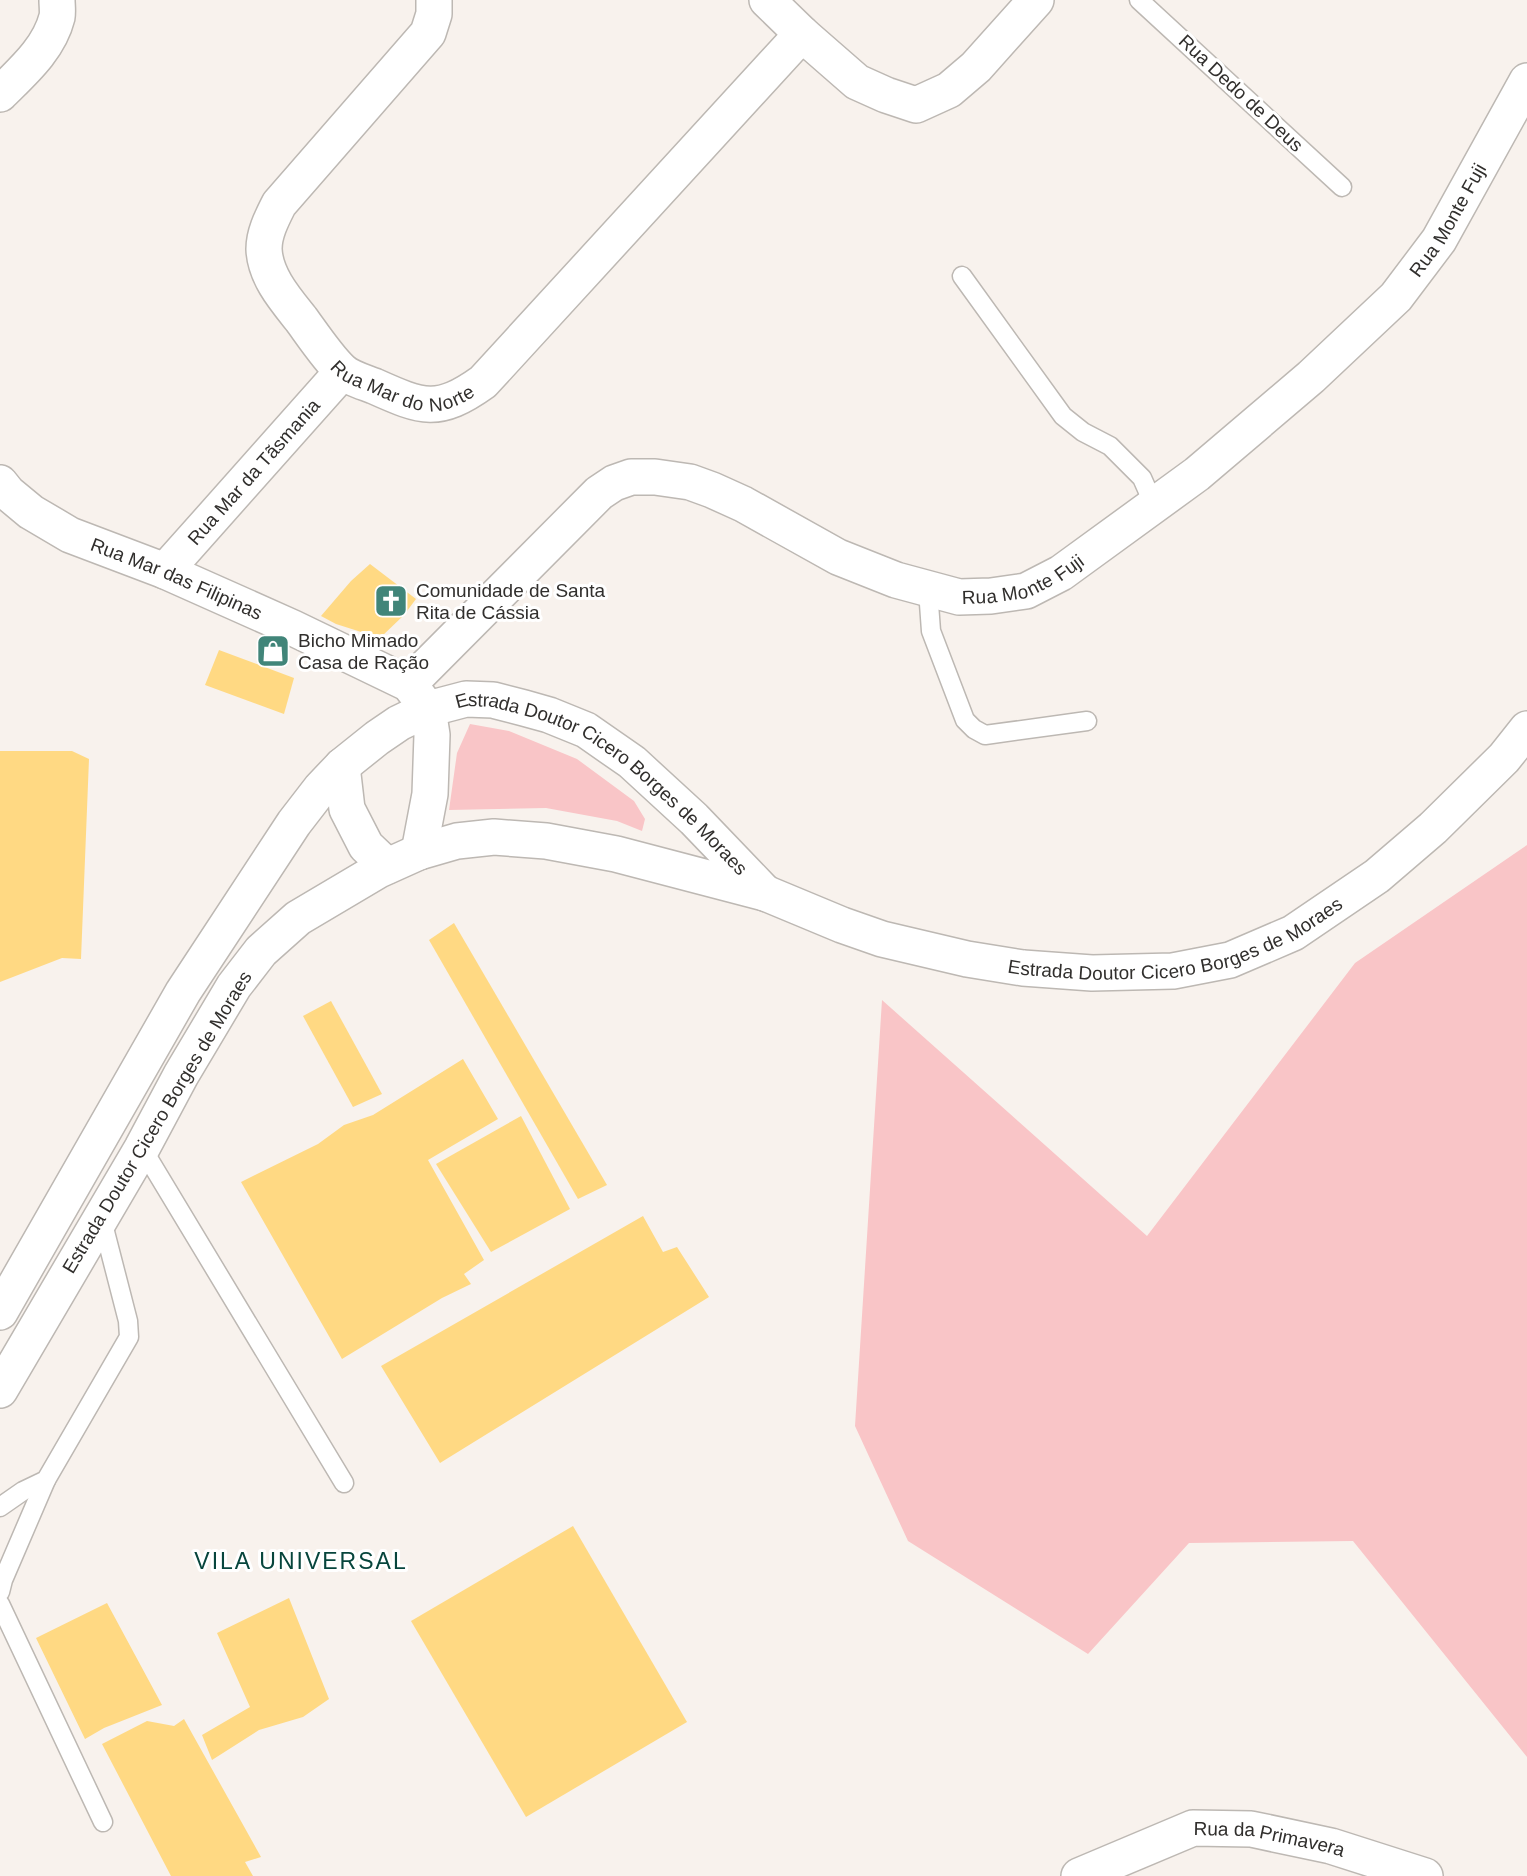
<svg xmlns="http://www.w3.org/2000/svg" width="1527" height="1876" font-family="Helvetica,sans-serif">
	<style>
		.green { fill: #f9c5c7 }
		.building { fill: #ffd983 }
		.lines { fill: none; stroke-linecap: round; stroke-linejoin: round }
		.service-casing { stroke: #bdb8b3; stroke-width: 21 }
		.minor-casing { stroke: #bdb8b3; stroke-width: 38 }
		.service { stroke: #fff; stroke-width: 18 }
		.minor { stroke: #fff; stroke-width: 35 }
		.labels { text-anchor: middle; dominant-baseline: central; stroke-width: 6; stroke-linejoin: round; paint-order: stroke }
		.street-label { font-size: 19px; fill: #312f2d; stroke: #fff }
		.poi-label { font-size: 19px; fill: #312f2d; stroke: #fff; text-anchor: start }
		.quarter-label { font-size: 23px; letter-spacing: 2px; fill: #07453c; stroke: #fff }
	</style>
	<rect width="100%" height="100%" fill="#f8f2ed"/>
	<!-- green -->
	<g class="green">
		<path d="M 470,724 L 509,731 L 577,759 L 634,801 L 645,819 L 642,831 L 617,821 L 546,808 L 449,810 L 457,753 Z"/>
		<path d="M 1527,845 L 1527,1757 L 1353,1541 L 1189,1543 L 1088,1654 L 908,1541 L 855,1426 L 882,1000 L 1147,1236 L 1355,963 Z"/>
	</g>
	<!-- building -->
	<g class="building">
		<path d="M 370,564 L 416,599 L 404,615 L 380,638 L 336,624 L 321,616 L 351,581 Z"/>
		<path d="M 219,650 L 294,678 L 284,714 L 205,685 Z"/>
		<path d="M 0,751 L 72,751 L 89,759 L 81,959 L 62,958 L 0,982 Z"/>
		<path d="M 454,923 L 607,1185 L 578,1199 L 429,940 Z"/>
		<path d="M 331,1001 L 382,1094 L 353,1107 L 303,1016 Z"/>
		<path d="M 463,1059 L 498,1119 L 428,1160 L 484,1260 L 464,1274 L 471,1284 L 442,1298 L 342,1359 L 241,1182 L 318,1144 L 344,1125 L 373,1115 Z"/>
		<path d="M 521,1116 L 570,1209 L 491,1252 L 436,1164 Z"/>
		<path d="M 643,1216 L 663,1252 L 677,1247 L 709,1297 L 440,1463 L 381,1366 Z"/>
		<path d="M 573,1526 L 687,1722 L 526,1817 L 411,1621 Z"/>
		<path d="M 289,1598 L 329,1699 L 303,1717 L 259,1730 L 212,1760 L 202,1735 L 250,1707 L 217,1633 Z"/>
		<path d="M 107,1603 L 162,1705 L 104,1728 L 85,1739 L 36,1638 Z"/>
		<path d="M 184,1719 L 261,1857 L 245,1862 L 253,1876 L 171,1876 L 102,1744 L 147,1721 L 174,1726 Z"/>
	</g>
	<g class="lines">
		<defs>
			<g id="service">
				<path d="M 1139,0 L 1342,187"/>
				<path d="M 962,276 L 1063,416 L 1083,432 L 1110,446 L 1142,478 L 1154,505"/>
				<path d="M 928,590 L 931,631 L 965,720 L 974,729 L 985,735 L 1087,721"/>
				<path d="M 142,1148 L 344,1483"/>
				<path d="M 0,1507 L 23,1491 L 46,1480 L 129,1337 L 128,1321 L 102,1220"/>
				<path d="M 0,1592 L 3,1580 L 46,1480"/>
				<path d="M 0,1604 L 103,1822"/>
			</g>
			<g id="minor">
				<path id="s1" d="M 434,0 L 434,14 L 428,33 L 279,204 C 272,218 264,233 264,249 C 265,276 285,299 301,319 C 312,334 328,358 341,370 C 349,378 364,382 374,386 C 423,408 438,414 483,382 L 802,34"/>
				<path d="M 767,0 L 802,34 L 857,82 L 886,95 L 916,105 L 949,90 L 976,67 L 1036,0"/>
				<path d="M 0,94 C 22,72 49,49 57,17 C 58,12 57,5 57,0"/>
				<path id="s2" d="M 0,483 L 8,493 L 31,512 L 70,535 L 165,571 L 293,628 L 409,684 L 428,709 L 432,735 L 430,794 L 419,852"/>
				<path id="s3" d="M 165,571 L 342,372"/>
				<path id="s4" d="M 409,684 L 599,493 L 614,483 L 631,477 L 655,477 L 690,482 L 712,490 L 743,504 L 838,557 L 896,580 L 959,597 L 991,596 L 1026,591 L 1061,573 L 1197,474 L 1311,377 L 1396,297 L 1439,240 L 1527,81"/>
				<path d="M 342,766 L 347,809 L 366,846 L 387,866"/>
				<path id="s5" d="M 765,893 L 842,925 L 882,939 L 967,959 L 1023,968 L 1092,973 L 1173,971 L 1230,960 L 1293,933 L 1377,876 L 1433,828 L 1504,758 L 1527,729"/>
				<path id="s6" d="M 0,1312 L 183,992 L 294,823 L 321,788 L 342,766 L 377,738 L 399,723 L 428,709 L 466,699 L 493,700 L 524,708 L 549,715 L 586,730 L 632,762 L 694,819 L 765,893 L 616,854 L 546,841 L 494,837 L 457,841 L 419,852 L 379,870 L 298,918 L 261,951 L 234,986 L 181,1075 L 142,1148 L 0,1390"/>
				<path id="s7" d="M 1079,1876 L 1193,1828 L 1251,1829 L 1331,1846 L 1425,1876"/>
			</g>
		</defs>
		<!-- service casing -->
		<use href="#service" class="service-casing"/>
		<!-- minor casing -->
		<use href="#minor" class="minor-casing"/>
		<!-- service -->
		<use href="#service" class="service"/>
		<!-- minor -->
		<use href="#minor" class="minor"/>
	</g>
	<!-- icons -->
	<defs>
		<symbol id="church-square" viewBox="-11 -11 22 22"><rect x="-9" y="-9" width="18" height="18" rx="4" fill="#418579" stroke="#fff"/><path d="M-1.2-6h2.4v3.5h3.3v2.4h-3.3V6h-2.4V-.1h-3.3v-2.4h3.3Z" fill="#fff"/></symbol>
		<symbol id="shop-square" viewBox="-11 -11 22 22"><rect x="-9" y="-9" width="18" height="18" rx="4" fill="#418579" stroke="#fff"/><path d="M-5-2.5h2.3a2.7 3.5 0 0 1 5.4 0H5L5.5 6h-11ZM-1.5-2.5h3a1.5 2.3 0 0 0-3 0Z" fill="#fff"/></symbol>
	</defs>
	<g fill-rule="evenodd">
		<use href="#church-square" x="372" y="582" width="38" height="38"/>
		<use href="#shop-square" x="254" y="632" width="38" height="38"/>
	</g>
	<g class="labels">
		<!-- street labels -->
		<g class="street-label">
			<text transform="translate(1241 93) rotate(43)">Rua Dedo de Deus</text>
			<text stroke="none"><textPath href="#s4" startOffset="1293">Rua Monte Fuji</textPath></text>
			<text stroke="none"><textPath href="#s1" startOffset="520">Rua Mar do Norte</textPath></text>
			<text stroke="none"><textPath href="#s3" startOffset="133">Rua Mar da Tãsmania</textPath></text>
			<text stroke="none"><textPath href="#s4" startOffset="726">Rua Monte Fuji</textPath></text>
			<text stroke="none"><textPath href="#s2" startOffset="203">Rua Mar das Filipinas</textPath></text>
			<text stroke="none"><textPath href="#s6" startOffset="952">Estrada Doutor Cicero Borges de Moraes</textPath></text>
			<text stroke="none"><textPath href="#s5" startOffset="429">Estrada Doutor Cicero Borges de Moraes</textPath></text>
			<text transform="translate(157 1122) rotate(-59)">Estrada Doutor Cicero Borges de Moraes</text>
			<text stroke="none"><textPath href="#s7" startOffset="201">Rua da Primavera</textPath></text>
		</g>
		<!-- poi labels -->
		<g class="poi-label">
			<text x="416" y="590">Comunidade de Santa<tspan x="416" dy="22">Rita de Cássia</tspan></text>
			<text x="298" y="640">Bicho Mimado<tspan x="298" dy="22">Casa de Ração</tspan></text>
		</g>
		<!-- quarter labels -->
		<g class="quarter-label">
			<text x="301" y="1561">VILA UNIVERSAL</text>
		</g>
	</g>
</svg>
